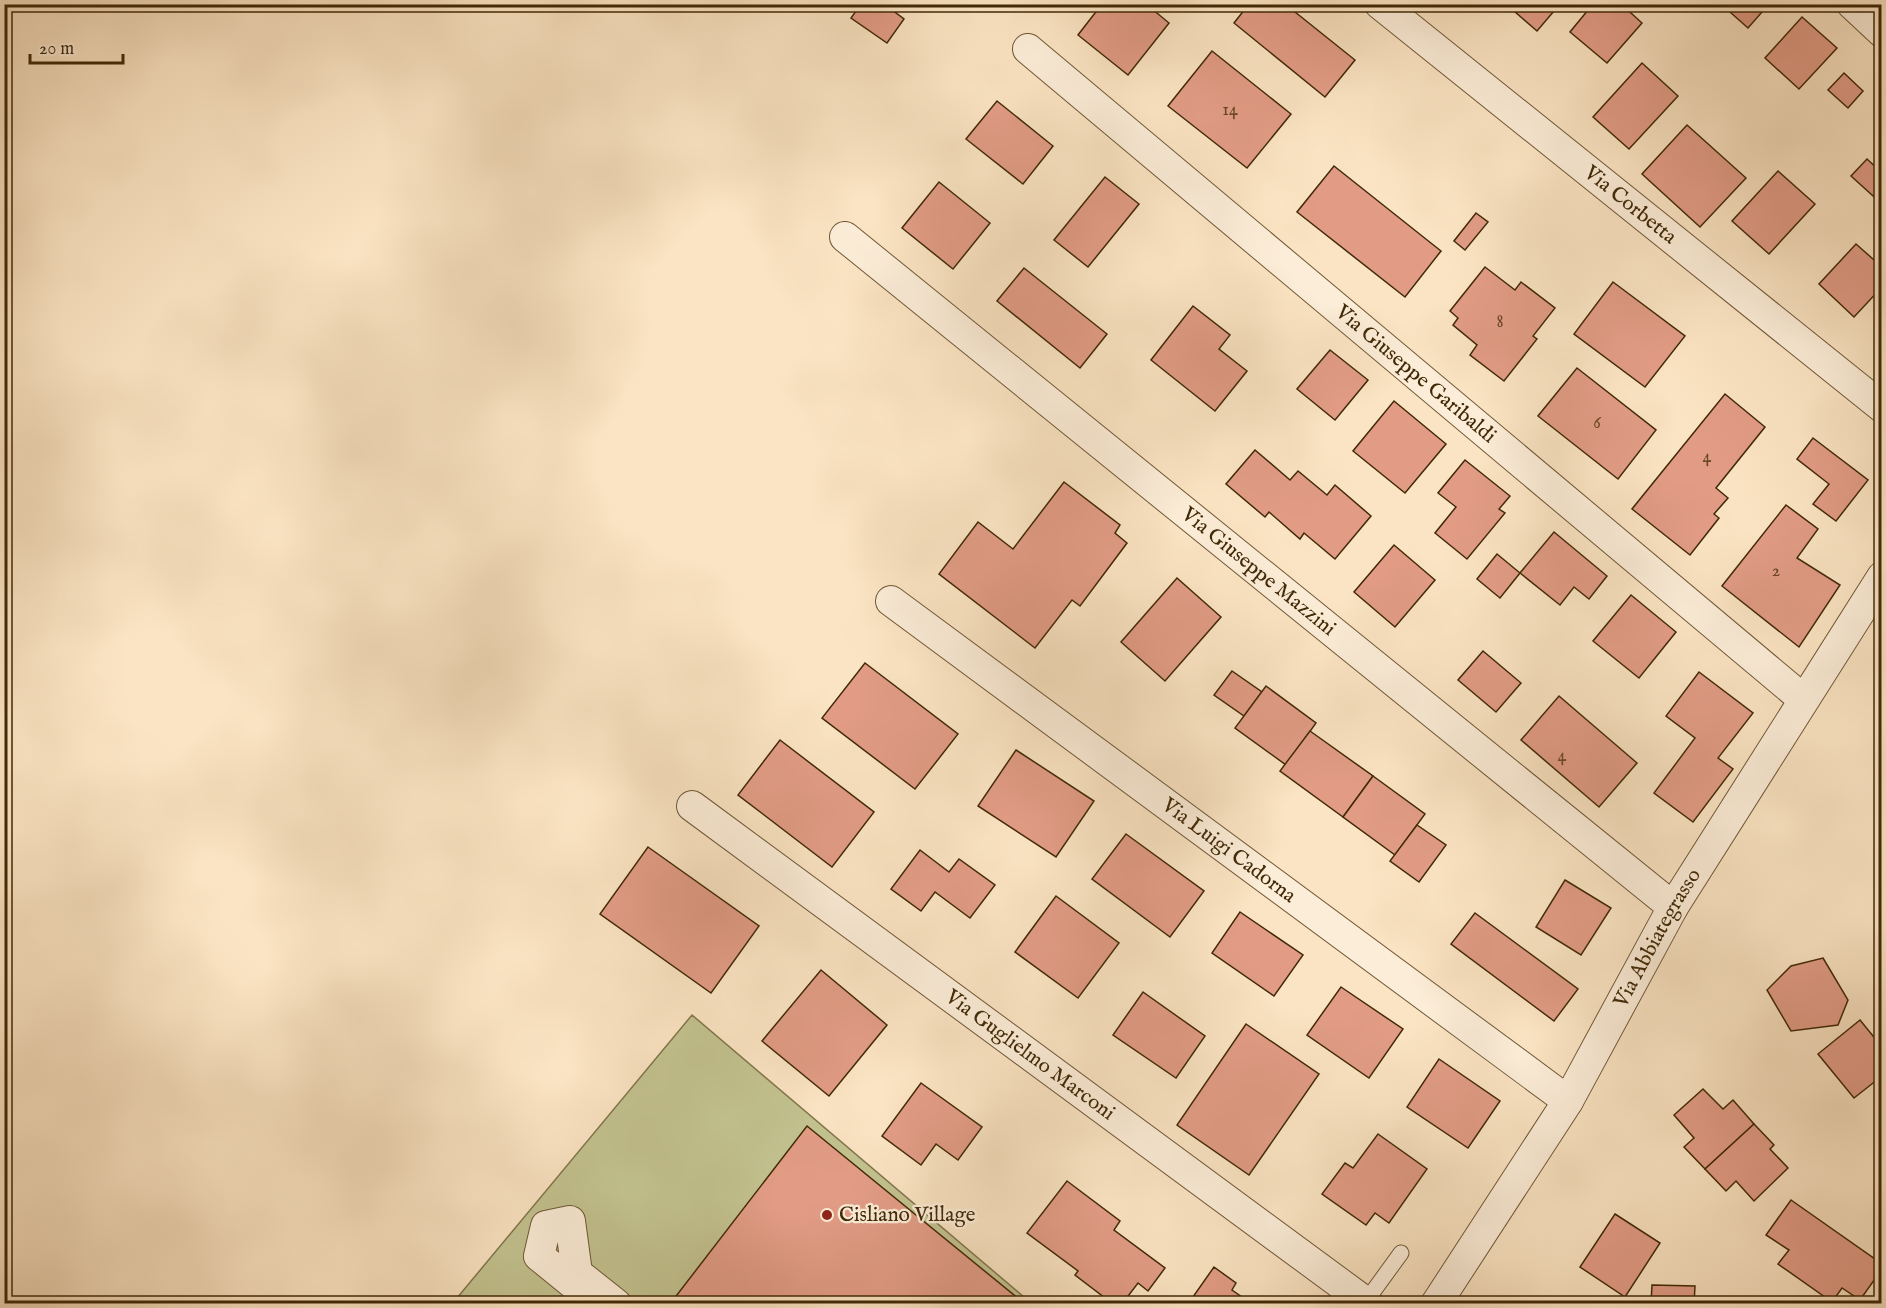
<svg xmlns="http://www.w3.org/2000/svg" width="1886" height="1308" font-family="'IM FELL English',serif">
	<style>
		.green { fill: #c3c390; stroke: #82764c; stroke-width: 1.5 }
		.building { fill: #e29c86; stroke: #412907; stroke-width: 1.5 }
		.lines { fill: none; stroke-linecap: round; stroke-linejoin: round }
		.lane-casing { stroke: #705836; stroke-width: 17 }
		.street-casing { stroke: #705836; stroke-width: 32 }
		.lane { stroke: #fcedd8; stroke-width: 15 }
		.street { stroke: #fcedd8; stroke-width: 30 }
		.poi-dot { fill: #8f2418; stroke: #fcedd8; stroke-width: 2 }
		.labels { text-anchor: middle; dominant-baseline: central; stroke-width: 4.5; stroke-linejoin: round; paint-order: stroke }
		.number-label { font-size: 18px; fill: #694627 }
		.street-label { font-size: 21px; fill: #412907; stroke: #fcedd8 }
		.poi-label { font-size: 21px; fill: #412907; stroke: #fcedd8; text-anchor: start }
	</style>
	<rect width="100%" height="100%" fill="#fbe4c3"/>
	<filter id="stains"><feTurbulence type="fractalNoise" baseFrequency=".00333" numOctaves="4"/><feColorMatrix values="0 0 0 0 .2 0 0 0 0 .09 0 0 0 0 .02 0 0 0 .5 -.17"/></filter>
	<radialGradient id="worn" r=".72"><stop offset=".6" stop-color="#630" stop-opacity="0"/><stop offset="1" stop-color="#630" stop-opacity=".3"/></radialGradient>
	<!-- green -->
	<path class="green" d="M 692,1015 L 1031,1303 L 452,1304 Z"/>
	<!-- building -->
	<g class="building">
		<path d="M 861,4 L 884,4 L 904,19 L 887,43 L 851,18 Z"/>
		<path d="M 1102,4 L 1146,4 L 1169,23 L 1128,75 L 1078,35 Z"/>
		<path d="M 1249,4 L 1285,4 L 1355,60 L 1325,97 L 1234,23 Z"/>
		<path d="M 1506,4 L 1560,4 L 1537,31 Z"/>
		<path d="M 1593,4 L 1621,4 L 1642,23 L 1607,63 L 1570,32 Z"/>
		<path d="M 1721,4 L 1769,4 L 1748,28 Z"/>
		<path d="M 1802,17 L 1837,48 L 1799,89 L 1765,58 Z"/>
		<path d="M 1212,51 L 1291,114 L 1247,168 L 1168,106 Z"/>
		<path d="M 1642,63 L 1678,96 L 1629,149 L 1593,117 Z"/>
		<path d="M 1844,73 L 1863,91 L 1848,108 L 1828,90 Z"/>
		<path d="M 997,101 L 1053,146 L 1023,184 L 966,139 Z"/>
		<path d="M 1687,125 L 1746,178 L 1700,227 L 1642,174 Z"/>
		<path d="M 1867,159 L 1882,173 L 1882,204 L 1851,176 Z"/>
		<path d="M 1334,166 L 1441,251 L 1405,297 L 1297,212 Z"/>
		<path d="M 1778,171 L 1815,204 L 1769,254 L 1732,221 Z"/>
		<path d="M 1105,177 L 1139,204 L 1088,267 L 1054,240 Z"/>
		<path d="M 939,182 L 990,223 L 953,269 L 902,228 Z"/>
		<path d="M 1476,213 L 1488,222 L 1465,250 L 1454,241 Z"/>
		<path d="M 1856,244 L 1882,267 L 1882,287 L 1854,317 L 1819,284 Z"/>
		<path d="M 1485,267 L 1515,290 L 1521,282 L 1555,308 L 1533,336 L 1537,339 L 1504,381 L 1470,355 L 1477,345 L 1453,325 L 1458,318 L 1450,311 Z"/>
		<path d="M 1024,268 L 1107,334 L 1080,368 L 997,301 Z"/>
		<path d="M 1613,282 L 1685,336 L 1645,387 L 1574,334 Z"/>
		<path d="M 1193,306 L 1230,335 L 1219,349 L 1247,371 L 1215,411 L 1151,360 Z"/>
		<path d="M 1330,350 L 1368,380 L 1335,420 L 1297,389 Z"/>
		<path d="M 1577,368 L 1656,430 L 1618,479 L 1538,416 Z"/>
		<path d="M 1725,394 L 1765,427 L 1716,488 L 1728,498 L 1714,514 L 1719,518 L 1690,555 L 1632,509 Z"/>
		<path d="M 1394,401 L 1446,444 L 1405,493 L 1353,451 Z"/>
		<path d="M 1813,438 L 1868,480 L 1836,521 L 1813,504 L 1829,484 L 1797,459 Z"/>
		<path d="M 1255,450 L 1290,480 L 1298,471 L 1327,495 L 1335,485 L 1371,516 L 1335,559 L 1304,533 L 1300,539 L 1269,512 L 1265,517 L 1226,484 Z"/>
		<path d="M 1465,460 L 1510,496 L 1499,509 L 1505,513 L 1467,559 L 1435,533 L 1456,507 L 1438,493 Z"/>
		<path d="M 1064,482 L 1120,525 L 1115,533 L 1127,543 L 1080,606 L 1072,600 L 1035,648 L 939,574 L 978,522 L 1013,549 Z"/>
		<path d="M 1786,505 L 1818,529 L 1797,558 L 1840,585 L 1799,647 L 1722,586 Z"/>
		<path d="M 1554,532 L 1607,576 L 1589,599 L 1574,587 L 1560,605 L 1520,573 Z"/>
		<path d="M 1394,545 L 1435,580 L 1395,627 L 1354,592 Z"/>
		<path d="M 1497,554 L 1520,573 L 1500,598 L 1477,579 Z"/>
		<path d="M 1177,578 L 1221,617 L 1165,681 L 1121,642 Z"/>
		<path d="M 1631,595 L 1676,632 L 1639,678 L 1593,641 Z"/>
		<path d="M 1483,651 L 1521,683 L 1496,712 L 1458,680 Z"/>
		<path d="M 865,663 L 958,734 L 915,789 L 822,718 Z"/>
		<path d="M 1232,671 L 1262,692 L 1244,716 L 1214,695 Z"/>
		<path d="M 1699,672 L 1753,713 L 1718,758 L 1733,769 L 1693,822 L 1654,793 L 1695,738 L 1666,716 Z"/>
		<path d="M 1266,686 L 1316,723 L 1286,765 L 1235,728 Z"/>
		<path d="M 1559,696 L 1637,763 L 1599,807 L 1521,740 Z"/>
		<path d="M 1310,731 L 1373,776 L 1343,817 L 1280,771 Z"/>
		<path d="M 780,740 L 874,812 L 832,867 L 738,795 Z"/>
		<path d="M 1016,750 L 1094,801 L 1056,857 L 978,806 Z"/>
		<path d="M 1373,776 L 1425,814 L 1395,855 L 1343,817 Z"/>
		<path d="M 1417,825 L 1446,845 L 1419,882 L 1390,861 Z"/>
		<path d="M 1126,834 L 1204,891 L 1170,937 L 1092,879 Z"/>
		<path d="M 648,847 L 759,926 L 711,993 L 600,914 Z"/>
		<path d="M 920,850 L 949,872 L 959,859 L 995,885 L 970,918 L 935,892 L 921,911 L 891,889 Z"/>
		<path d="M 1565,880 L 1611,908 L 1581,955 L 1536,927 Z"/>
		<path d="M 1056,896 L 1119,943 L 1078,998 L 1015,952 Z"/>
		<path d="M 1240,912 L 1303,955 L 1274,996 L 1212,953 Z"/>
		<path d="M 1475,913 L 1578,989 L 1554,1021 L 1451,944 Z"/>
		<path d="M 1823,958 L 1848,1000 L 1838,1025 L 1791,1031 L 1767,990 L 1791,966 Z"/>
		<path d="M 821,970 L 887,1025 L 829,1096 L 762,1041 Z"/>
		<path d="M 1341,987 L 1403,1029 L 1369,1078 L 1307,1035 Z"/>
		<path d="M 1143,992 L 1205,1036 L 1176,1078 L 1113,1035 Z"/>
		<path d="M 1860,1020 L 1882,1047 L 1882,1076 L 1854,1098 L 1818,1054 Z"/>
		<path d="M 1246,1024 L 1319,1074 L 1249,1175 L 1177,1125 Z"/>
		<path d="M 1439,1059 L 1500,1101 L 1468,1148 L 1407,1107 Z"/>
		<path d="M 921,1083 L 982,1127 L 958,1160 L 936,1144 L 921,1165 L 882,1136 Z"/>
		<path d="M 1703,1089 L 1723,1109 L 1733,1100 L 1754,1124 L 1705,1169 L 1684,1147 L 1694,1138 L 1674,1115 Z"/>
		<path d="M 1754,1124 L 1774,1145 L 1770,1149 L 1788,1168 L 1754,1201 L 1736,1181 L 1726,1191 L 1705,1169 Z"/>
		<path d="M 807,1126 L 1025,1304 L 670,1304 Z"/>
		<path d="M 1378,1134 L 1427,1169 L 1389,1223 L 1375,1213 L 1366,1225 L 1322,1194 L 1345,1163 L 1353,1168 Z"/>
		<path d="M 1067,1181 L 1120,1221 L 1114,1230 L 1165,1268 L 1148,1291 L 1138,1283 L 1122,1304 L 1113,1304 L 1075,1275 L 1078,1271 L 1027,1233 Z"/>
		<path d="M 1791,1200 L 1882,1264 L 1882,1269 L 1860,1300 L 1842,1288 L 1832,1302 L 1778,1264 L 1789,1250 L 1766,1235 Z"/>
		<path d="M 1615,1214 L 1660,1243 L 1625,1297 L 1580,1267 Z"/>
		<path d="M 1214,1267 L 1236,1283 L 1232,1290 L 1252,1304 L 1188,1304 Z"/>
		<path d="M 1652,1285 L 1695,1286 L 1694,1304 L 1651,1304 Z"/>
	</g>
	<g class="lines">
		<defs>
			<path id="lane" d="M 1364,1304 L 1401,1253"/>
			<g id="street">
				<path id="s1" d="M 1380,4 L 1882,407"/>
				<path d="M 1852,4 L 1882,32"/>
				<path id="s2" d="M 1028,49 L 1803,699"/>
				<path id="s3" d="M 845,237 L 1673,907"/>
				<path id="s4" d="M 891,601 L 1568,1101"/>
				<path id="s5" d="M 692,806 L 1368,1304"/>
				<path d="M 598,1304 L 539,1256 L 546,1226 L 570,1221 L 577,1273 L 616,1304"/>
				<path id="s6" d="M 1436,1304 L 1568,1101 L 1673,907 L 1882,577"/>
			</g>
		</defs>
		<!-- lane casing -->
		<use href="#lane" class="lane-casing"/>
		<!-- street casing -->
		<use href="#street" class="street-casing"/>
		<!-- lane -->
		<use href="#lane" class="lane"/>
		<!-- street -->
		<use href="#street" class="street"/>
	</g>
	<!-- markers -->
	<circle class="poi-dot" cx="827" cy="1215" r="6"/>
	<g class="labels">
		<!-- number labels -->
		<g class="number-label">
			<text x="1230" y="110">14</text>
			<text x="1500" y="322">8</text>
			<text x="1597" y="423">6</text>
			<text x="1707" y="457">4</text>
			<text x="1776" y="571">2</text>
			<text x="1562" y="756">4</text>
		</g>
		<!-- street labels -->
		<g class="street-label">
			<text stroke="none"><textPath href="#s1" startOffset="321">Via Corbetta</textPath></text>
			<text stroke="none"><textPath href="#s2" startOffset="506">Via Giuseppe Garibaldi</textPath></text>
			<text stroke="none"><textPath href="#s3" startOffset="532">Via Giuseppe Mazzini</textPath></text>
			<text stroke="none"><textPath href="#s4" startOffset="420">Via Luigi Cadorna</textPath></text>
			<text stroke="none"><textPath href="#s6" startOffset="428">Via Abbiategrasso</textPath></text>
			<text stroke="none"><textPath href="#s5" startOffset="420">Via Guglielmo Marconi</textPath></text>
		</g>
		<!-- poi labels -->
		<g class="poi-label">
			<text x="839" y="1215">Cisliano Village</text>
		</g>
	</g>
	<!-- margin -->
	<rect width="1886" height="1308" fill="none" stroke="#fbe4c3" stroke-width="24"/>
	<rect x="6" y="6" width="1874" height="1296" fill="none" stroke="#412907" stroke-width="3"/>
	<rect x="12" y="12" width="1862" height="1284" fill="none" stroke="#412907" stroke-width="1.5"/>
	<!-- scale -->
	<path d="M30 54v9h93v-9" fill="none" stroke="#412907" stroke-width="3"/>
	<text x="39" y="54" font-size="18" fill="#412907" stroke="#fcedd8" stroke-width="4.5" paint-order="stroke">20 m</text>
	<rect width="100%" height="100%" filter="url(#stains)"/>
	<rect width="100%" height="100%" fill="url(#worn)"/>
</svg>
